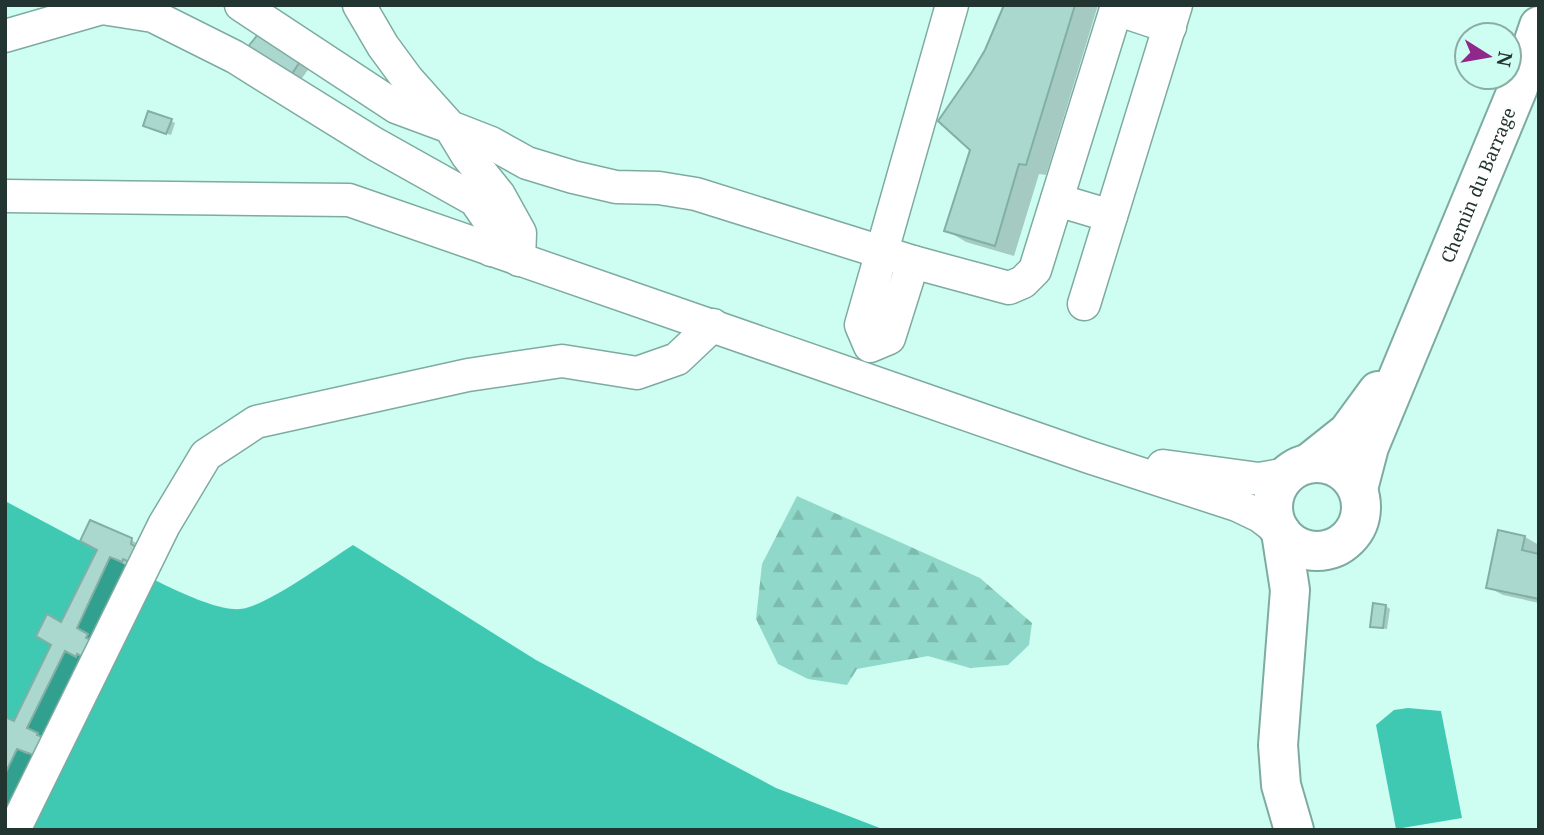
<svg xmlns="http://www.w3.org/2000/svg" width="1544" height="835" font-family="'Noto Serif',serif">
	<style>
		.forest { fill: url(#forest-firs) }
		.water { fill: #3fc8b2 }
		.shadow { fill: #0003 }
		.building { fill: #aad8ce; stroke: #82afa5; stroke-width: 2 }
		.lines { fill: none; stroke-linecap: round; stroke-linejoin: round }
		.minor-casing { stroke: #7eaba1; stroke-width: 35 }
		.major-casing { stroke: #7eaba1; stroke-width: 42 }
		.highway-casing { stroke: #7eaba1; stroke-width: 42 }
		.minor { stroke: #fff; stroke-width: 32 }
		.major { stroke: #fff; stroke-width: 38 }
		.highway { stroke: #fff; stroke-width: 38 }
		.labels { text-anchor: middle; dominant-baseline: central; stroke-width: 6; stroke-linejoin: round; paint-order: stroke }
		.street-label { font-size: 18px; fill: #233531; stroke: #cefdf2 }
	</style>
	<defs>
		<pattern id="forest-firs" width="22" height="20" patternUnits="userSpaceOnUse" patternTransform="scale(1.75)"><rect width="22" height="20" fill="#90d9ca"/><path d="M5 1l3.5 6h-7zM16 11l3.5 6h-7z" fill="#7cbbae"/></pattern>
	</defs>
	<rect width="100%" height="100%" fill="#cefdf2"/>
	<!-- forest -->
	<path class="forest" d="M 797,496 L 980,578 L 1032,623 L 1029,645 L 1008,665 L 970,668 L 928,656 L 857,669 L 847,685 L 808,679 L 778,664 L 756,619 L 762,564 Z"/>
	<!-- water -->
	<g class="water">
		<path d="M 5,501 L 97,550 L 61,622 L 47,615 L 36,636 L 51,645 L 14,721 L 5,717 Z"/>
		<path d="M 353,545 L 536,660 L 776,788 L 885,830 L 5,830 L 5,774 L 17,749 L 27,754 L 38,733 L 27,728 L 65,651 L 75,657 L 96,641 L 86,638 L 77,628 L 110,557 C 139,571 217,617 246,608 C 275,600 325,563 353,545 Z"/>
		<path d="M 1408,708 L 1441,711 L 1462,818 L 1396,829 L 1376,725 L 1394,710 Z"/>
	</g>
	<!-- shadow -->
	<g class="shadow">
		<path d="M 1006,5 L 1098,5 L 1046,175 L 1039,174 L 1014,256 L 966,242 L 946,230 L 972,150 L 974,73 L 995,34 Z"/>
		<path d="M 259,35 L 310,67 L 300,81 L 290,76 Z"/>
		<path d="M 171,121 L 175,123 L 171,135 L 149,128 Z"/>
		<path d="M 1500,532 L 1525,537 L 1539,545 L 1539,603 L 1503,595 L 1488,587 Z"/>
		<path d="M 131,540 L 151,551 L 5,825 L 5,745 L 15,723 L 99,550 Z"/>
		<path d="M 1386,606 L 1390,609 L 1387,629 L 1376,628 L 1372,626 Z"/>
	</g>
	<!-- building -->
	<g class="building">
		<path d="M 1004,5 L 1075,5 L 1026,165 L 1019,164 L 995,246 L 944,231 L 970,150 L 938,121 L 972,72 L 985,50 Z"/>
		<path d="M 259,33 L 301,60 L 290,77 L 247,48 Z"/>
		<path d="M 148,111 L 172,119 L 166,134 L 143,126 Z"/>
		<path d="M 90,520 L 132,538 L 131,544 L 141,550 L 134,564 L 123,559 L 122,562 L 110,557 L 77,628 L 88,634 L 86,638 L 96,641 L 87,659 L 77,654 L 76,657 L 65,651 L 27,728 L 38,733 L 37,735 L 48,739 L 39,757 L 17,749 L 5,774 L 5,717 L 14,721 L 51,645 L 36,636 L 47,614 L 61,622 L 97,550 L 80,541 Z"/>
		<path d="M 1498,530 L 1525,536 L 1522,550 L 1539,554 L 1539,599 L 1486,588 Z"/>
		<path d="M 1373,603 L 1386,605 L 1383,628 L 1370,627 Z"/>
	</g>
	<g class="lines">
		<defs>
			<g id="minor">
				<path d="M 241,5 L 396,107 L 450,127 L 467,155 L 499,195 L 520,233 L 519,260"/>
				<path d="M 359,5 L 383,46 L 408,80 L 450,127 L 491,143 L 527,163 L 573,177 L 616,187 L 659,188 L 696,194 L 913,262 L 1009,288 L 1023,282 L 1035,270 L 1116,9 L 1170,27"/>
				<path d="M 5,36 L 102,8 L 153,16 L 235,57 L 375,144 L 475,200 L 493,226 L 491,250"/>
				<path d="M 5,196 L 349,200 L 1089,457 L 1237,505 L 1260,516 L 1281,532"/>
				<path d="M 1057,200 L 1111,216"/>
				<path d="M 913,262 L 889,338 L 870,346 L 861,325 L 952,5"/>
				<path d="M 1084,304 L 1176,5"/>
				<path d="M 1163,466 L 1259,479 L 1288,474"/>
				<path d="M 14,830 L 164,525 L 206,455 L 256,422 L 468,375 L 562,361 L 637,373 L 677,359 L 713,325"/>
			</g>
			<g id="major">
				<circle cx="1317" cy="507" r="44"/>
				<path d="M 1309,463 L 1348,432 L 1378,391"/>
				<path id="s1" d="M 1358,489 L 1369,447 L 1518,88 L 1539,26"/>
			</g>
			<path id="highway" d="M 1281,532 L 1290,590 L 1278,745 L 1281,785 L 1294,830"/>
		</defs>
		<!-- minor casing -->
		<use href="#minor" class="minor-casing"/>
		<!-- major casing -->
		<use href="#major" class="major-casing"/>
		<!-- highway casing -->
		<use href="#highway" class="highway-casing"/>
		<!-- minor -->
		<use href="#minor" class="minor"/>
		<!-- major -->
		<use href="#major" class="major"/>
		<!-- highway -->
		<use href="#highway" class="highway"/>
	</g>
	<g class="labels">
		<!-- street labels -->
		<g class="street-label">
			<text stroke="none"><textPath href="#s1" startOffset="327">Chemin du Barrage</textPath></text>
		</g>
	</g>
	<!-- border -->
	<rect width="1544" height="835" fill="none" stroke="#233531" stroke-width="14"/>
	<!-- north arrow -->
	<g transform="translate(1488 56) rotate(101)"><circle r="33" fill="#cefdf2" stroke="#8aada5" stroke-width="2"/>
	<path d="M0-5L12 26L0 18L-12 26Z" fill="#90278b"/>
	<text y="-10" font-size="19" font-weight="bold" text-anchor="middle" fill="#233531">N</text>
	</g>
</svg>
